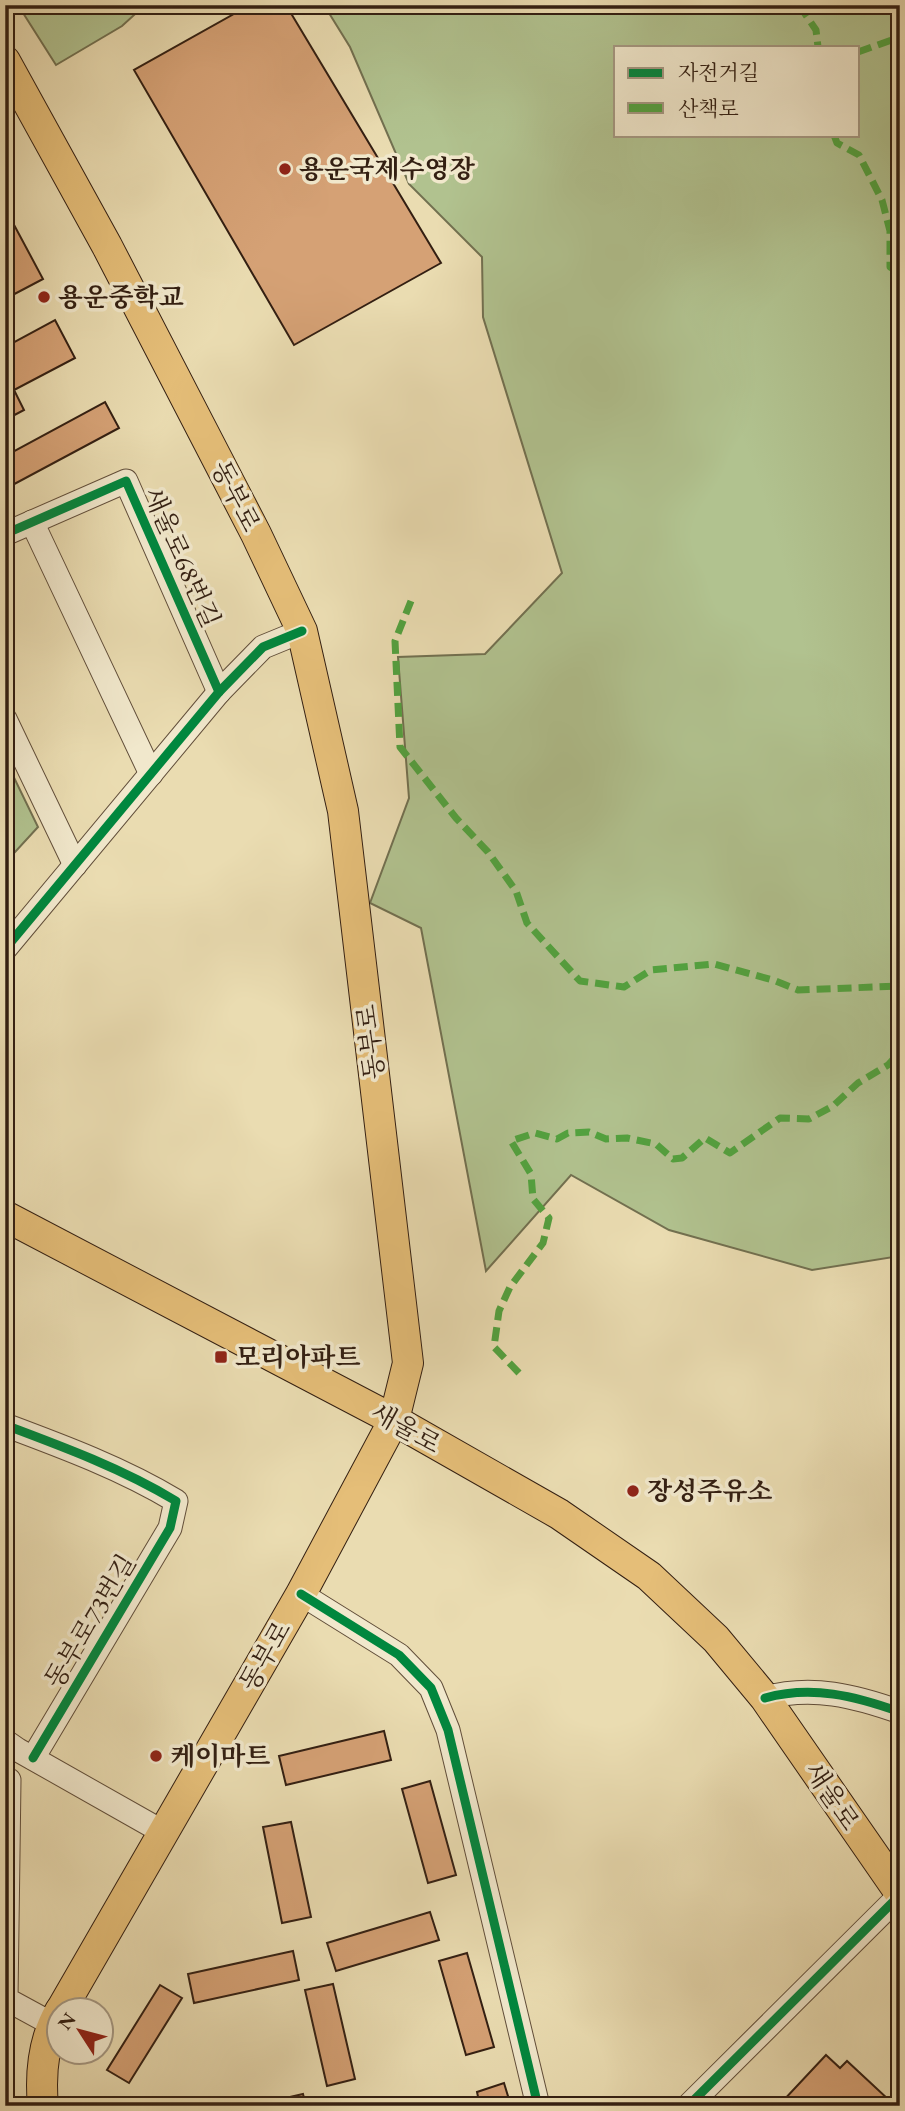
<svg xmlns="http://www.w3.org/2000/svg" width="905" height="2111" font-family="'EB Garamond','Noto Serif KR',serif">
	<style>
		.green { fill: #b1c28f; stroke: #727050; stroke-width: 2; fill-rule: evenodd }
		.building { fill: #d5a175; stroke: #331f12; stroke-width: 2 }
		.lines { fill: none; stroke-linecap: round; stroke-linejoin: round }
		.minor-casing { stroke: #614e3a; stroke-width: 25 }
		.major-casing { stroke: #331f12; stroke-width: 32 }
		.minor { stroke: #f1e8cc; stroke-width: 23 }
		.major { stroke: #e5be78; stroke-width: 30 }
		.quiet { stroke: #52a23f; stroke-width: 7; stroke-dasharray: 14 7; stroke-linecap: butt }
		.cycleway-casing { stroke: #f1e8cc; stroke-width: 13 }
		.cycleway { stroke: #00873e; stroke-width: 9 }
		.poi-dot { fill: #8f2418; stroke: #f1e8cc; stroke-width: 2.5 }
		.labels { text-anchor: middle; dominant-baseline: central; stroke-width: 7; stroke-linejoin: round; paint-order: stroke }
		.poi-label { font-size: 26px; font-weight: bold; fill: #331f12; stroke: #f1e8cc; text-anchor: start }
		.street-label { font-size: 26px; fill: #331f12; stroke: #f1e8cc }
	</style>
	<rect width="100%" height="100%" fill="#eadcb1"/>
	<filter id="stains"><feTurbulence type="fractalNoise" baseFrequency=".00286" numOctaves="4"/><feColorMatrix values="0 0 0 0 .2 0 0 0 0 .09 0 0 0 0 .02 0 0 0 .5 -.17"/></filter>
	<radialGradient id="worn" r=".72"><stop offset=".6" stop-color="#630" stop-opacity="0"/><stop offset="1" stop-color="#630" stop-opacity=".3"/></radialGradient>
	<!-- green -->
	<g class="green">
		<path d="M 18,5 L 145,5 L 122,26 L 56,65 Z"/>
		<path d="M 324,5 L 900,5 L 900,1256 L 812,1270 L 669,1230 L 571,1175 L 486,1271 L 421,928 L 370,903 L 409,798 L 398,657 L 485,654 L 562,573 L 483,317 L 482,257 L 409,184 L 350,47 ZM 616,47 L 858,47 L 858,135 L 616,135 Z"/>
		<path d="M 5,759 L 38,827 L 5,863 Z"/>
	</g>
	<!-- building -->
	<g class="building">
		<path d="M 250,5 L 286,5 L 441,263 L 294,345 L 134,70 Z"/>
		<path d="M 5,208 L 43,279 L 5,299 Z"/>
		<path d="M 55,320 L 75,358 L 14,390 L 24,410 L 5,420 L 5,347 Z"/>
		<path d="M 105,402 L 119,428 L 5,489 L 5,456 Z"/>
		<path d="M 384,1731 L 391,1760 L 286,1785 L 279,1756 Z"/>
		<path d="M 430,1781 L 456,1875 L 428,1883 L 402,1789 Z"/>
		<path d="M 291,1822 L 311,1917 L 282,1923 L 263,1827 Z"/>
		<path d="M 430,1912 L 439,1940 L 336,1971 L 327,1943 Z"/>
		<path d="M 293,1951 L 299,1980 L 194,2003 L 188,1974 Z"/>
		<path d="M 467,1953 L 494,2047 L 466,2055 L 439,1961 Z"/>
		<path d="M 333,1984 L 355,2079 L 327,2086 L 305,1990 Z"/>
		<path d="M 160,1985 L 182,1998 L 129,2083 L 107,2070 Z"/>
		<path d="M 826,2055 L 840,2068 L 847,2061 L 889,2100 L 883,2106 L 784,2106 L 781,2103 Z"/>
		<path d="M 504,2083 L 511,2106 L 480,2106 L 477,2092 Z"/>
		<path d="M 303,2094 L 306,2106 L 251,2106 Z"/>
	</g>
	<g class="lines">
		<defs>
			<g id="minor">
				<path d="M 32,522 L 151,774"/>
				<path d="M 5,534 L 126,481 L 219,692"/>
				<path d="M 5,719 L 75,865"/>
				<path d="M 5,949 L 219,692 L 263,647 L 302,631"/>
				<path d="M 5,1425 C 64,1447 123,1469 176,1501 L 170,1528 L 33,1758"/>
				<path d="M 301,1594 L 399,1655 L 431,1688 L 448,1730 L 538,2106"/>
				<path d="M 765,1698 C 812,1685 855,1696 900,1712"/>
				<path d="M 5,1741 L 18,1750 L 163,1832"/>
				<path d="M 9,1780 L 6,1999 L 52,2024"/>
				<path d="M 688,2106 L 900,1895"/>
			</g>
			<g id="major">
				<path d="M 5,61 L 107,246 L 256,534 L 302,631 L 343,811 L 408,1363 L 394,1420 L 301,1594 L 61,2010"/>
				<path d="M 5,1216 L 394,1420 L 559,1514 L 649,1576 L 716,1639 L 765,1698 L 900,1893"/>
				<path d="M 43,2106 C 40,2073 43,2040 60,2011"/>
			</g>
		</defs>
		<!-- minor casing -->
		<use href="#minor" class="minor-casing"/>
		<!-- major casing -->
		<use href="#major" class="major-casing"/>
		<!-- minor -->
		<use href="#minor" class="minor"/>
		<!-- major -->
		<use href="#major" class="major"/>
		<!-- quiet -->
		<g class="quiet">
			<path d="M 799,5 L 816,30 L 818,47"/>
			<path d="M 858,52 L 900,37"/>
			<path d="M 834,135 L 837,143 L 859,155 L 882,200 L 890,231 L 890,267 L 900,273"/>
			<path d="M 411,601 L 395,641 L 400,747 L 456,818 L 488,852 L 516,891 L 527,923 L 580,981 L 624,987 L 651,970 L 714,964 L 773,980 L 798,990 L 900,986"/>
			<path d="M 519,1373 L 494,1347 L 499,1311 L 510,1287 L 543,1243 L 549,1218 L 533,1199 L 531,1174 L 511,1141 L 535,1133 L 557,1139 L 568,1133 L 589,1132 L 606,1139 L 627,1138 L 656,1144 L 673,1159 L 682,1158 L 705,1138 L 730,1153 L 780,1118 L 809,1119 L 833,1106 L 858,1083 L 888,1065 L 900,1052"/>
		</g>
		<defs>
			<g id="cycleway">
				<path d="M 5,534 L 126,481 L 219,692"/>
				<path d="M 5,949 L 219,692 L 263,647 L 302,631"/>
				<path d="M 5,1425 C 64,1447 123,1469 176,1501 L 170,1528 L 33,1758"/>
				<path d="M 301,1594 L 399,1655 L 431,1688 L 448,1730 L 538,2106"/>
				<path d="M 765,1698 C 812,1685 855,1696 900,1712"/>
				<path d="M 688,2106 L 900,1895"/>
			</g>
		</defs>
		<!-- cycleway casing -->
		<use href="#cycleway" class="cycleway-casing"/>
		<!-- cycleway -->
		<use href="#cycleway" class="cycleway"/>
	</g>
	<!-- markers -->
	<g class="poi-dot">
		<circle cx="285" cy="169" r="7"/>
		<circle cx="44" cy="297" r="7"/>
		<rect x="214" y="1350" width="14" height="14" rx="3.5"/>
		<circle cx="633" cy="1491" r="7"/>
		<circle cx="156" cy="1756" r="7"/>
	</g>
	<g class="labels">
		<!-- poi labels -->
		<g class="poi-label">
			<text x="299" y="169">용운국제수영장</text>
			<text x="58" y="297">용운중학교</text>
			<text x="235" y="1357">모리아파트</text>
			<text x="647" y="1491">장성주유소</text>
			<text x="170" y="1756">케이마트</text>
		</g>
		<!-- street labels -->
		<g class="street-label">
			<text transform="translate(236 496) rotate(63)">동부로</text>
			<text transform="translate(182 557) rotate(66)">새울로68번길</text>
			<text transform="translate(370 1042) rotate(-97)">동부로</text>
			<text transform="translate(406 1428) rotate(29)">새울로</text>
			<text transform="translate(90 1621) rotate(-59)">동부로73번길</text>
			<text transform="translate(265 1656) rotate(-60)">동부로</text>
			<text transform="translate(832 1796) rotate(56)">새울로</text>
		</g>
	</g>
	<!-- margin -->
	<rect width="905" height="2111" fill="none" stroke="#eadcb1" stroke-width="28"/>
	<rect x="7" y="7" width="891" height="2097" fill="none" stroke="#331f12" stroke-width="3.5"/>
	<rect x="14" y="14" width="877" height="2083" fill="none" stroke="#331f12" stroke-width="2"/>
	<!-- legend -->
	<rect x="614" y="46" width="245" height="91" fill="#f1e8cc" stroke="#a59882" stroke-width="2"/>
	<rect x="628" y="68" width="35" height="10" fill="#00873e" stroke="#a59882" stroke-width="2"/>
	<text x="678" y="80" font-size="21" fill="#331f12">자전거길</text>
	<rect x="628" y="103" width="35" height="10" fill="#52a23f" stroke="#a59882" stroke-width="2"/>
	<text x="678" y="116" font-size="21" fill="#331f12">산책로</text>
	<!-- north arrow -->
	<g transform="translate(80 2031) rotate(306)"><circle r="33" fill="#f1e8cc" stroke="#a59882" stroke-width="2"/>
	<path d="M0-5L12 26L0 18L-12 26Z" fill="#8f2418"/>
	<text y="-10" font-size="19" font-weight="bold" text-anchor="middle" fill="#331f12">N</text>
	</g>
	<rect width="100%" height="100%" filter="url(#stains)"/>
	<rect width="100%" height="100%" fill="url(#worn)"/>
</svg>
